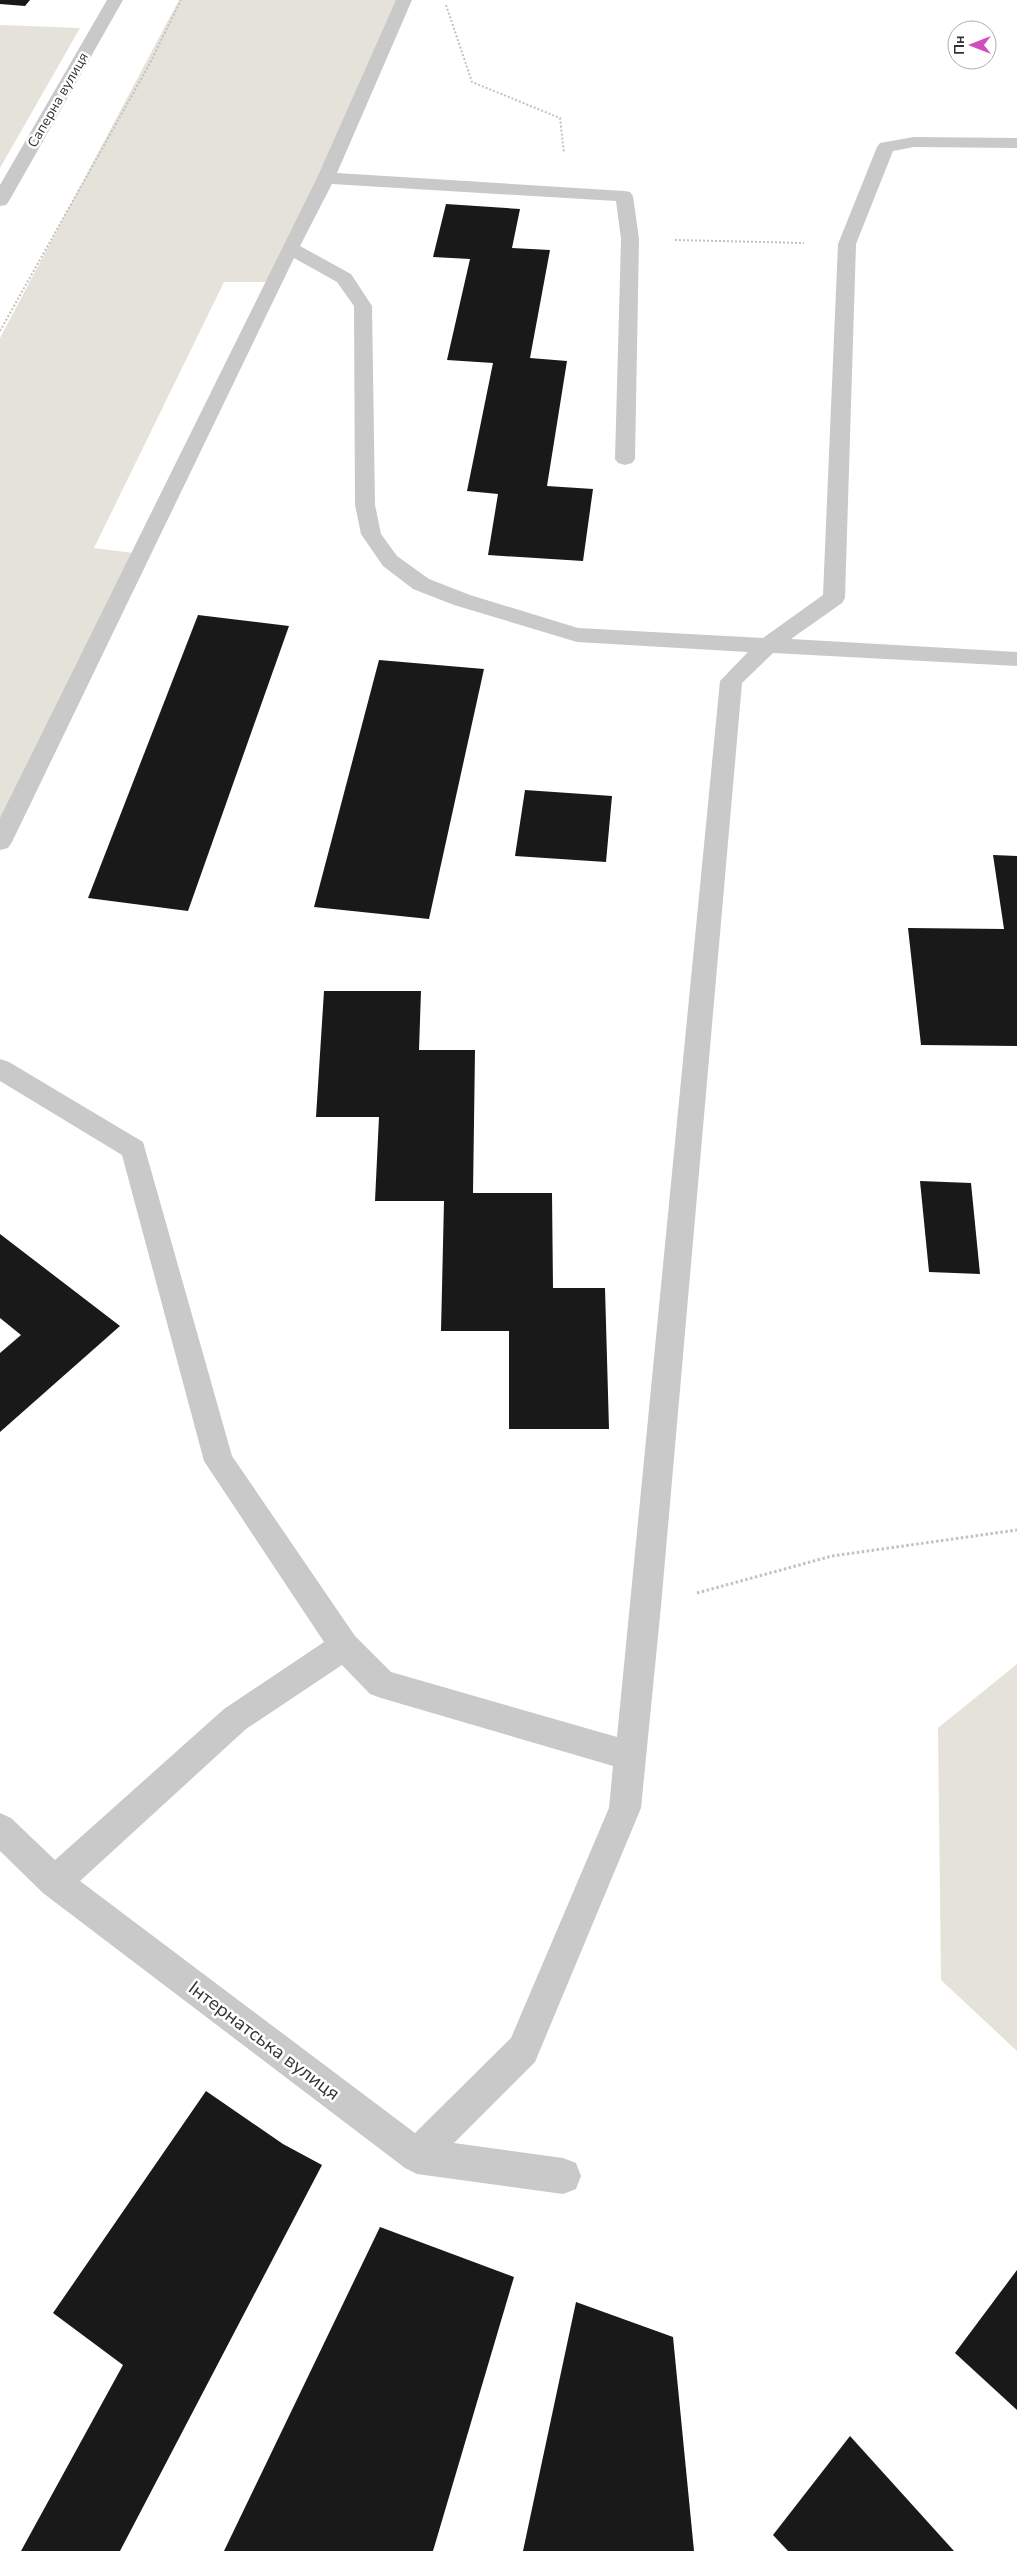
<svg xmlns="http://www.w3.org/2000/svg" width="1017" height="2551" font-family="'Nunito Sans',sans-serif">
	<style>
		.green { fill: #e5e2d9 }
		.building { fill: #191919 }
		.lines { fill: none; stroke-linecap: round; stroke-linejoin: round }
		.path-far1 { stroke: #c2c2c2; stroke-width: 2; stroke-dasharray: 2 2; stroke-linecap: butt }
		.path { stroke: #c2c2c2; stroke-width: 3; stroke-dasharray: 2.5 2.5; stroke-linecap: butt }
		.minor { fill: #c9c9c9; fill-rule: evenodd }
		.labels { text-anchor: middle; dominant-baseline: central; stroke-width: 5; stroke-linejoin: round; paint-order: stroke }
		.far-street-label { font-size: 14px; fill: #323232; stroke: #fff }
		.near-street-label { font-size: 19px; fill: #323232; stroke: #fff }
	</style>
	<rect width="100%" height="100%" fill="#fff"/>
	<!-- green -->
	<g class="green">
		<path d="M 179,0 L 404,0 L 273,282 L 224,282 L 94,548 L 141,554 L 0,842 L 0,338 Z"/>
		<path d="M 0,25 L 80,28 L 0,168 Z"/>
		<path d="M 1017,1664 L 1017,2051 L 941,1980 L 938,1728 Z"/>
	</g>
	<!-- building -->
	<g class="building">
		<path d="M 0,0 L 30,0 L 25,6 L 0,4 Z"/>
		<path d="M 446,204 L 520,209 L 512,248 L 550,250 L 530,358 L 567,361 L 547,486 L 593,489 L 583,561 L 488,555 L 498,494 L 467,491 L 493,363 L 447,360 L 470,259 L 433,257 Z"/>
		<path d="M 198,615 L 289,626 L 188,911 L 88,898 Z"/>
		<path d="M 379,660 L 484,669 L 429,919 L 314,907 Z"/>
		<path d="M 525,790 L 612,796 L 606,862 L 515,856 Z"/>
		<path d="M 993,855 L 1017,856 L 1017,1046 L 921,1045 L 908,928 L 1004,929 Z"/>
		<path d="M 324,991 L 421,991 L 419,1050 L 475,1050 L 473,1193 L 552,1193 L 553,1288 L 605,1288 L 609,1429 L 509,1429 L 509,1331 L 441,1331 L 444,1201 L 375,1201 L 379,1117 L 316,1117 Z"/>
		<path d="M 920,1181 L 971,1183 L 980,1274 L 929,1272 Z"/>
		<path d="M 0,1234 L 120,1326 L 0,1432 L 0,1353 L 21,1335 L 0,1318 Z"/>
		<path d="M 206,2091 L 283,2144 L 322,2165 L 120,2551 L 21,2551 L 123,2365 L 53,2313 Z"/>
		<path d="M 380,2227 L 514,2277 L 433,2551 L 224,2551 Z"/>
		<path d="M 1017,2270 L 1017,2410 L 955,2353 Z"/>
		<path d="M 576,2302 L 673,2337 L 694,2551 L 523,2551 Z"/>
		<path d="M 850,2436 L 954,2551 L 788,2551 L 773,2535 Z"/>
	</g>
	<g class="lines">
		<!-- path-far1 -->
		<g class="path-far1">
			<path d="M 446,5 L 472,82 L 560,118 L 564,153"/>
			<path d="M 675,240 L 804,243"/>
			<path d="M 0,331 L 149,65 L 181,0"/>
		</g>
		<!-- path -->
		<path class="path" d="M 697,1593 L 832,1556 L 1017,1530"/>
		<!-- minor -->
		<g class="minor">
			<path d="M 107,0 L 123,0 L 9,201 L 6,205 L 0,206 L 0,185 Z"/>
			<path d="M 396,0 L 412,0 L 337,173 L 624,191 L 630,192 L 633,196 L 639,239 L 635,459 L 632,463 L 625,465 L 618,463 L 615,459 L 621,239 L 616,201 L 332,184 L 300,246 L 351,274 L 372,306 L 375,505 L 381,534 L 397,556 L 429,579 L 470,595 L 578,628 L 763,638 L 823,595 L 838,244 L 877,147 L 880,143 L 914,137 L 1017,138 L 1017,148 L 914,147 L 893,151 L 856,244 L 845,598 L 842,603 L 791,639 L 1017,652 L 1017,666 L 773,653 L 742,683 L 661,1606 L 641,1808 L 535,2062 L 454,2143 L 563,2158 L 576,2163 L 581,2176 L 576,2189 L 563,2194 L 417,2174 L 405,2168 L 43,1893 L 0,1851 L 0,1813 L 11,1818 L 55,1860 L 224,1709 L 324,1642 L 204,1461 L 122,1155 L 0,1081 L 0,1059 L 9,1062 L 143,1142 L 232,1456 L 355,1636 L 391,1672 L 617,1737 L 720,681 L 748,652 L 577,642 L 454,605 L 413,589 L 383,566 L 361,534 L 355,505 L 354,306 L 337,282 L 294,258 L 12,842 L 8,848 L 0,850 L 0,818 L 317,178 ZM 342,1665 L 370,1694 L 381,1698 L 613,1766 L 609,1808 L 511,2038 L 415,2133 L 80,1881 L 246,1729 Z"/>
		</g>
	</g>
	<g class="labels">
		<!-- far-street labels -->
		<g class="far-street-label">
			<text transform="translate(58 100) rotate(-60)">Саперна вулиця</text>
		</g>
		<!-- near-street labels -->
		<g class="near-street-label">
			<text transform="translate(264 2041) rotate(37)">Інтернатська вулиця</text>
		</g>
	</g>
	<!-- north arrow -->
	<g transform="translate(972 45) rotate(270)"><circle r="24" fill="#ffffff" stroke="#adadad"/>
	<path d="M0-4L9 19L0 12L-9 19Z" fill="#d14dbc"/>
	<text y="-8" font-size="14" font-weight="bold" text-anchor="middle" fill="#323232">Пн</text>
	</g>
</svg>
